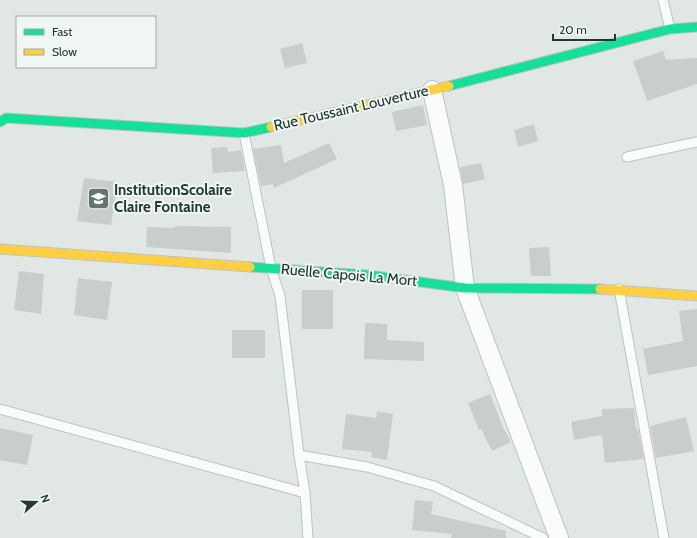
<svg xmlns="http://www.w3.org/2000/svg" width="697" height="538" font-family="Cabin,sans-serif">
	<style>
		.building { fill: #c9cecc }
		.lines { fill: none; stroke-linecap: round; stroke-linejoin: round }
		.lane-casing { stroke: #bec3c1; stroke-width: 11 }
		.street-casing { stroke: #bec3c1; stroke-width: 20 }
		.fast-casing { stroke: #bec4c2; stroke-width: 11 }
		.slow-casing { stroke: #bec4c2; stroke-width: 11 }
		.lane { stroke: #fafbfb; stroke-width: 9 }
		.street { stroke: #fafbfb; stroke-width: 18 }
		.fast { stroke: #16e098; stroke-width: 9 }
		.slow { stroke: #ffcf43; stroke-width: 9 }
		.labels { text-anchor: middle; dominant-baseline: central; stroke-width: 4; stroke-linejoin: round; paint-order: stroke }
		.street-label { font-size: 15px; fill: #213833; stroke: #eff6f3 }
		.poi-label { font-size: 15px; font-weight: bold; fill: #213833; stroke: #eff6f3; text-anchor: start }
	</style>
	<rect width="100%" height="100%" fill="#e1e7e4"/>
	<!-- building -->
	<g class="building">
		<path d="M 302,43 L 307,63 L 285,68 L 280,49 Z"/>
		<path d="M 663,51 L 666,60 L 697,58 L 697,84 L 647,101 L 633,61 Z"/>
		<path d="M 423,105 L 427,125 L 396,131 L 392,112 Z"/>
		<path d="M 534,124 L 538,141 L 518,147 L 514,130 Z"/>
		<path d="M 329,143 L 337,159 L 274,188 L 273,184 L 261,186 L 253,149 L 281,145 L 284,163 Z"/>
		<path d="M 227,147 L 228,152 L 241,150 L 245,171 L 213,173 L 211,148 Z"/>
		<path d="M 481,163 L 485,179 L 463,184 L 460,167 Z"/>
		<path d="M 84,178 L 118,182 L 111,225 L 77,221 Z"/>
		<path d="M 175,226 L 231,227 L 231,253 L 146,247 L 147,227 L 175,228 Z"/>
		<path d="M 549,247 L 551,276 L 531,276 L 529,248 Z"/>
		<path d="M 19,271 L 44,274 L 41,314 L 14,310 Z"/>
		<path d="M 78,278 L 112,282 L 107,320 L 74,315 Z"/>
		<rect x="302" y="290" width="31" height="39"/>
		<path d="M 697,309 L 697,366 L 648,375 L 643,349 L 683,341 L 679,311 Z"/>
		<path d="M 365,323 L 387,324 L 387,340 L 424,342 L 424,361 L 364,359 Z"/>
		<rect x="232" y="330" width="33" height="28"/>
		<path d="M 490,394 L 503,427 L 511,442 L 492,451 L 481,429 L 479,430 L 468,403 Z"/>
		<path d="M 634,408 L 636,429 L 638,429 L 644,459 L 605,463 L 602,435 L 574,440 L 571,422 L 602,416 L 602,409 Z"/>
		<path d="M 377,411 L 393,414 L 387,460 L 371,457 L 372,452 L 342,449 L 346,414 L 376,418 Z"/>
		<path d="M 686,417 L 694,451 L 656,458 L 650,426 Z"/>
		<path d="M 0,428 L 33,435 L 27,465 L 0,460 Z"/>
		<path d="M 415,500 L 433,502 L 431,514 L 506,531 L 506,538 L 451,538 L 452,534 L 412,530 Z"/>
	</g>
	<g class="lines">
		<defs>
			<g id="lane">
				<path d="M 663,0 L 670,29"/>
				<path d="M 244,133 L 271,268 L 280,296 L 299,455 L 305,493 L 308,538"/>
				<path d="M 627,157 L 697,142"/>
				<path d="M 619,289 L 664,538"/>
				<path d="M 0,409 L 305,493"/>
				<path d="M 299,455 L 367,467 L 434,486 L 543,538"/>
			</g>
			<path id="street" d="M 432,90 L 453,185 L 465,288 L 559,538"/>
			<g id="fast">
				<path d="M 449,86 L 670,29 L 697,27"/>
				<path d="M 0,122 L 6,118 L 244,133 L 271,127"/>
				<path d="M 250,267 L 368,275 L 465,288 L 600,289"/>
			</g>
			<g id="slow">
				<path d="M 271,127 L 449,86"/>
				<path d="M 0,249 L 250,267"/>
				<path d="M 600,289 L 697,296"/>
			</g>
		</defs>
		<!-- lane casing -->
		<use href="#lane" class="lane-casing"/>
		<!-- street casing -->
		<use href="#street" class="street-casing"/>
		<!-- fast casing -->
		<use href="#fast" class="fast-casing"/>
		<!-- slow casing -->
		<use href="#slow" class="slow-casing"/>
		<!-- lane -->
		<use href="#lane" class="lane"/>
		<!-- street -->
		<use href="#street" class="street"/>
		<!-- fast -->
		<use href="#fast" class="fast"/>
		<!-- slow -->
		<use href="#slow" class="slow"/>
	</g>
	<!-- icons -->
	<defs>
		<symbol id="school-square" viewBox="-11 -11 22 22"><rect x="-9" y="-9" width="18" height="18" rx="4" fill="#647571" stroke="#eff6f3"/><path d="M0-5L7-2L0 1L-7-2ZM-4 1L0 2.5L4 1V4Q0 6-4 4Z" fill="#fff"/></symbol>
	</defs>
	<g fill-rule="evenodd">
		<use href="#school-square" x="86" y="186" width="25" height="25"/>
	</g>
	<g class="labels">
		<!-- street labels -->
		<g class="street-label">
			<text transform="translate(351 108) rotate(-13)">Rue Toussaint Louverture</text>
			<text transform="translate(349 275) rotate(5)">Ruelle Capois La Mort</text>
		</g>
		<!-- poi labels -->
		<g class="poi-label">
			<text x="114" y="190">InstitutionScolaire<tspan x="114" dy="17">Claire Fontaine</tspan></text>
		</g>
	</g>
	<!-- legend -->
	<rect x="16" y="16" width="140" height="52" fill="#eff6f3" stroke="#9daaa6"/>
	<rect x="24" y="29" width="20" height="6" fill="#16e098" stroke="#9daaa6"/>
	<text x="52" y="36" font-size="12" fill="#213833">Fast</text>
	<rect x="24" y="49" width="20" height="6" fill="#ffcf43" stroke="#9daaa6"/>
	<text x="52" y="56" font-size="12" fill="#213833">Slow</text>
	<!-- north arrow -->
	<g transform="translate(36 502) rotate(70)" stroke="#eff6f3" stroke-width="3" paint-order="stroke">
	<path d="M0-3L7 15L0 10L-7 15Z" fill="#213833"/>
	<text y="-6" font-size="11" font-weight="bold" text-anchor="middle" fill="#213833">N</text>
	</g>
	<!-- scale -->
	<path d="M553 34v6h62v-6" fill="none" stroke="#213833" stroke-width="2"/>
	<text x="559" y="34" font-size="12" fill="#213833" stroke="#eff6f3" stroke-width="3" paint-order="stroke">20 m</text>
</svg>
